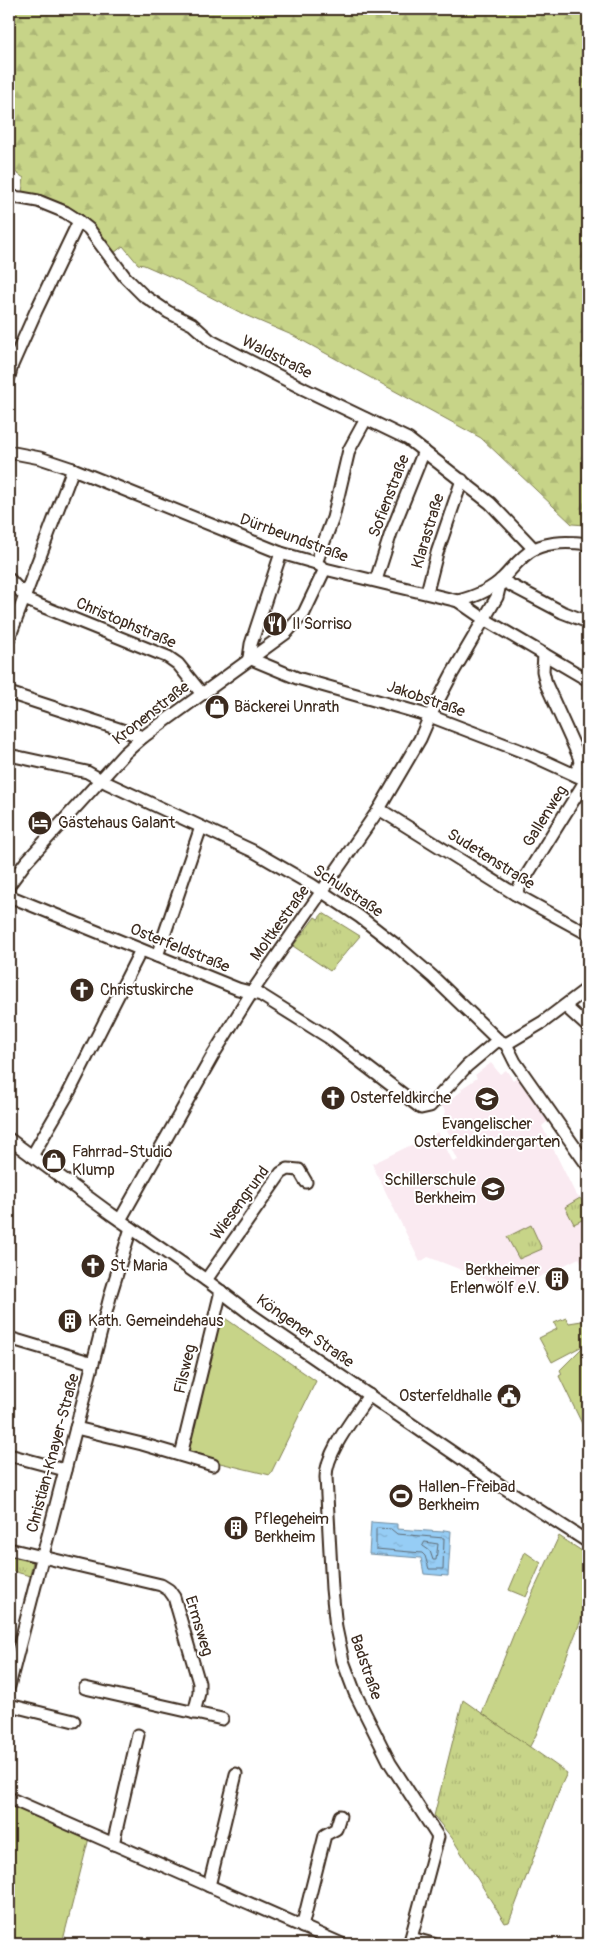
<svg xmlns="http://www.w3.org/2000/svg" width="597" height="1953" font-family="Pangolin,sans-serif">
	<style>
		.built { fill: #faeaf1 }
		.grass { fill: #c7d488; stroke: #817f53 }
		.forest { fill: url(#forest-firs); stroke: #817f53 }
		.park { fill: url(#park-tufts); stroke: #817f53 }
		.water { fill: url(#water-ripples); stroke: #728c9f }
		.lines { fill: none; stroke-linecap: round; stroke-linejoin: round }
		.shore { stroke: #5f6b74; stroke-width: 1 }
		.minor-casing { stroke: #3b2a1e; stroke-width: 15 }
		.minor { stroke: #fff; stroke-width: 11 }
		.labels { text-anchor: middle; dominant-baseline: central; stroke-width: 4; stroke-linejoin: round; paint-order: stroke }
		.street-label { font-size: 16px; fill: #3b2a1e; stroke: #fff }
		.poi-label { font-size: 16px; fill: #3b2a1e; stroke: #fff; text-anchor: start }
	</style>
	<defs>
		<pattern id="forest-firs" width="22" height="20" patternUnits="userSpaceOnUse" patternTransform="scale(1.25)"><rect width="22" height="20" fill="#c7d488"/><path d="M5 1l3.5 6h-7zM16 11l3.5 6h-7z" fill="#acb675"/></pattern>
		<pattern id="park-tufts" width="24" height="20" patternUnits="userSpaceOnUse" patternTransform="scale(1.25)"><rect width="24" height="20" fill="#c7d488"/><path d="M3 7l-1-3M5 7V3M7 7l1-3M15 17l-1-3M17 17v-4M19 17l1-3" fill="none" stroke="#acb675"/></pattern>
		<pattern id="water-ripples" width="26" height="14" patternUnits="userSpaceOnUse" patternTransform="scale(1.25)"><rect width="26" height="14" fill="#96cdf5"/><path d="M2 4q2-2 4 0t4 0M15 11q2-2 4 0t4 0" fill="none" stroke="#82b0d2"/></pattern>
	</defs>
	<rect width="100%" height="100%" fill="#fff"/>
	<filter id="ink" filterUnits="userSpaceOnUse"><feTurbulence type="fractalNoise" baseFrequency=".02" numOctaves="2"/><feDisplacementMap in="SourceGraphic" scale="10" xChannelSelector="R" yChannelSelector="G"/><feConvolveMatrix kernelMatrix="1 2 1 2 8 2 1 2 1" color-interpolation-filters="sRGB"/></filter>
	<g filter="url(#ink)">
		<!-- built -->
		<path class="built" d="M 491,1063 L 500,1074 L 506,1070 L 513,1080 L 517,1077 L 548,1121 L 542,1126 L 575,1193 L 588,1209 L 588,1225 L 587,1226 L 588,1229 L 588,1275 L 579,1258 L 531,1281 L 527,1284 L 528,1286 L 525,1293 L 516,1290 L 510,1292 L 503,1286 L 428,1257 L 420,1262 L 372,1164 L 438,1132 L 453,1162 L 458,1160 L 450,1144 L 452,1138 L 442,1124 L 446,1111 L 441,1106 L 462,1091 L 461,1089 L 477,1078 L 475,1075 Z"/>
		<!-- grass -->
		<g class="grass">
			<path d="M 219,1314 L 316,1381 L 270,1475 L 195,1457 L 187,1450 Z"/>
			<path d="M 566,1318 L 569,1323 L 588,1320 L 588,1343 L 552,1362 L 539,1338 L 557,1329 L 554,1323 Z"/>
			<path d="M 588,1346 L 588,1436 L 559,1376 L 562,1374 L 560,1370 L 583,1347 Z"/>
			<path d="M 559,1536 L 588,1555 L 588,1602 L 536,1735 L 529,1748 L 482,1713 L 515,1631 Z"/>
			<path d="M 525,1552 L 541,1563 L 526,1597 L 509,1590 Z"/>
			<path d="M 9,1804 L 89,1838 L 62,1944 L 9,1944 Z"/>
		</g>
		<!-- forest -->
		<path class="forest" d="M 9,9 L 588,9 L 588,537 L 587,536 L 586,525 L 572,524 L 481,438 L 294,336 L 245,315 L 178,280 L 144,265 L 138,264 L 123,246 L 114,253 C 106,243 99,231 90,222 C 74,205 44,196 22,192 L 24,178 L 9,168 Z"/>
		<!-- park -->
		<g class="park">
			<path d="M 323,913 L 360,936 L 330,971 L 293,946 L 315,917 L 318,919 Z"/>
			<path d="M 580,1198 L 588,1209 L 588,1217 L 574,1224 L 565,1207 Z"/>
			<path d="M 531,1225 L 542,1249 L 519,1259 L 507,1237 Z"/>
			<path d="M 9,1555 L 33,1561 L 30,1576 L 9,1570 Z"/>
			<path d="M 463,1700 L 567,1773 L 560,1788 L 509,1922 L 505,1923 L 452,1838 L 434,1816 Z"/>
		</g>
		<!-- water -->
		<path class="water" d="M 371,1522 L 397,1524 L 397,1529 L 443,1532 L 444,1530 L 451,1531 L 448,1576 L 424,1574 L 421,1558 L 369,1554 Z"/>
		<g class="lines">
			<!-- shore -->
			<g class="shore">
				<path d="M 378,1528 L 391,1529 L 397,1534 L 444,1538 L 443,1569 L 429,1569 L 425,1556 L 422,1553 L 376,1549 L 376,1530 Z"/>
				<path d="M 425,1542 L 438,1544 L 436,1560 L 433,1560 L 430,1551 L 423,1546 Z"/>
			</g>
			<defs>
				<g id="minor">
					<path d="M 9,197 L 21,198 L 38,201 L 65,212 L 79,221 L 89,229 L 125,277 L 143,295 L 168,312 L 192,324 L 211,341 L 304,389 L 408,439 L 490,503 L 534,549"/>
					<path d="M 9,377 L 12,365 L 36,311 L 79,221"/>
					<path d="M 9,452 L 40,458 L 73,469 L 281,553 L 316,563 L 325,569 L 458,601 L 484,619 L 588,680"/>
					<path d="M 316,563 L 333,518 L 349,450 L 366,419"/>
					<path d="M 9,579 L 25,596"/>
					<path d="M 376,580 L 391,533 L 424,451"/>
					<path d="M 501,580 L 562,612 L 588,622"/>
					<path d="M 427,592 L 437,553 L 462,480"/>
					<path d="M 24,599 L 168,657 L 178,664 L 202,694"/>
					<path d="M 458,601 C 474,597 490,591 503,578 C 513,568 521,556 534,549 C 551,541 570,542 588,544"/>
					<path d="M 9,638 L 73,469"/>
					<path d="M 544,654 L 543,671 L 546,684 L 579,757 L 580,763 L 575,775"/>
					<path d="M 249,658 L 297,678 L 430,716 L 529,754 L 588,781"/>
					<path d="M 249,658 L 251,644 L 281,553"/>
					<path d="M 9,693 L 143,737"/>
					<path d="M 9,755 L 87,772 L 107,783 L 253,851 L 312,885 L 360,917 L 396,945 L 433,977 L 498,1040 L 506,1044 L 515,1062 L 588,1166"/>
					<path d="M 379,809 L 515,894 L 588,934"/>
					<path d="M 9,885 L 26,862 L 125,753 L 143,737 L 286,633 L 304,613 L 325,569"/>
					<path d="M 515,894 L 586,780"/>
					<path d="M 9,896 L 238,989 L 261,995 L 328,1037 L 421,1108 L 430,1106 L 467,1066 L 498,1040"/>
					<path d="M 157,956 L 201,827"/>
					<path d="M 565,1006 L 588,1027"/>
					<path d="M 506,1044 L 543,1022 L 588,988"/>
					<path d="M 9,1139 L 111,1214 L 206,1280 L 253,1316 L 503,1487 L 588,1542"/>
					<path d="M 32,1156 L 68,1094 L 141,950"/>
					<path d="M 120,1220 L 213,1055 L 252,992 L 379,809 L 420,739 L 430,716 L 452,674 L 497,597 L 501,580"/>
					<path d="M 206,1280 L 281,1173 L 288,1169 L 299,1170 L 306,1182"/>
					<path d="M 9,1338 L 93,1363"/>
					<path d="M 369,1395 C 355,1417 326,1451 326,1477 L 332,1589 L 336,1628 L 343,1661 L 355,1693 L 390,1763 L 438,1837 L 411,1938 L 408,1944"/>
					<path d="M 76,1428 L 142,1444 L 213,1465"/>
					<path d="M 9,1455 L 65,1470"/>
					<path d="M 181,1455 L 221,1291"/>
					<path d="M 9,1549 L 161,1585 L 169,1590 L 174,1597 L 199,1683 L 199,1693 L 194,1713"/>
					<path d="M 9,1686 L 111,1293 L 131,1228"/>
					<path d="M 85,1688 L 222,1719"/>
					<path d="M 9,1705 L 74,1721"/>
					<path d="M 9,1798 L 342,1944"/>
					<path d="M 113,1844 L 138,1735"/>
					<path d="M 209,1886 L 236,1774"/>
					<path d="M 302,1927 L 325,1835 L 336,1829 L 340,1816"/>
					<path d="M 411,1938 L 433,1944"/>
				</g>
			</defs>
			<!-- minor casing -->
			<use href="#minor" class="minor-casing"/>
			<!-- minor -->
			<use href="#minor" class="minor"/>
		</g>
	</g>
	<!-- icons -->
	<defs>
		<symbol id="restaurant-disc" viewBox="-11 -11 22 22"><circle r="9.5" fill="#3b2a1e" stroke="#fff"/><path d="M-5-6h1v4h1v-4h1v4h1v-4h1v5L-1.5 .5V6h-2V.5L-5-1ZM5-6V6H3V1.5H1.5Q1.5-4 5-6Z" fill="#fff"/></symbol>
		<symbol id="shop-disc" viewBox="-11 -11 22 22"><circle r="9.5" fill="#3b2a1e" stroke="#fff"/><path d="M-5-2.5h2.3a2.7 3.5 0 0 1 5.4 0H5L5.5 6h-11ZM-1.5-2.5h3a1.5 2.3 0 0 0-3 0Z" fill="#fff"/></symbol>
		<symbol id="hotel-disc" viewBox="-11 -11 22 22"><circle r="9.5" fill="#3b2a1e" stroke="#fff"/><path d="M-6-4.5h1.5V1H6V5H4.5V3h-9V5H-6ZM-4 0a1.8 1.8 0 1 1 3.6 0ZM.5 0V-2.5h3Q6-2.5 6 0Z" fill="#fff"/></symbol>
		<symbol id="church-disc" viewBox="-11 -11 22 22"><circle r="9.5" fill="#3b2a1e" stroke="#fff"/><path d="M-1.2-6h2.4v3.5h3.3v2.4h-3.3V6h-2.4V-.1h-3.3v-2.4h3.3Z" fill="#fff"/></symbol>
		<symbol id="school-disc" viewBox="-11 -11 22 22"><circle r="9.5" fill="#3b2a1e" stroke="#fff"/><path d="M0-5L7-2L0 1L-7-2ZM-4 1L0 2.5L4 1V4Q0 6-4 4Z" fill="#fff"/></symbol>
		<symbol id="building-disc" viewBox="-11 -11 22 22"><circle r="9.5" fill="#3b2a1e" stroke="#fff"/><path d="M-4-6H4V6H1V3H-1V6H-4ZM-2.5-4.3h1.7v1.8h-1.7ZM.8-4.3h1.7v1.8H.8ZM-2.5-1h1.7V.8h-1.7ZM.8-1h1.7V.8H.8Z" fill="#fff"/></symbol>
		<symbol id="civic-disc" viewBox="-11 -11 22 22"><circle r="9.5" fill="#3b2a1e" stroke="#fff"/><path d="M-.6-6.5H3V-4.5H.6V-3L4-1V1h2V6H-6V1h2V-1L-.6-3ZM-1.2 2.5V6h2.4V2.5Z" fill="#fff"/></symbol>
		<symbol id="stadium-disc" viewBox="-11 -11 22 22"><circle r="9.5" fill="#3b2a1e" stroke="#fff"/><path d="M0-5a6.5 5 0 1 0 0 10a6.5 5 0 1 0 0-10ZM-3.5-1.8h7v3.6h-7Z" fill="#fff"/></symbol>
	</defs>
	<g fill-rule="evenodd">
		<use href="#restaurant-disc" x="261" y="610" width="28" height="28"/>
		<use href="#shop-disc" x="203" y="693" width="28" height="28"/>
		<use href="#hotel-disc" x="26" y="809" width="28" height="28"/>
		<use href="#church-disc" x="68" y="976" width="28" height="28"/>
		<use href="#church-disc" x="319" y="1084" width="28" height="28"/>
		<use href="#school-disc" x="473" y="1085" width="28" height="28"/>
		<use href="#shop-disc" x="40" y="1147" width="28" height="28"/>
		<use href="#school-disc" x="479" y="1175" width="28" height="28"/>
		<use href="#church-disc" x="79" y="1252" width="28" height="28"/>
		<use href="#building-disc" x="543" y="1265" width="28" height="28"/>
		<use href="#building-disc" x="56" y="1307" width="28" height="28"/>
		<use href="#civic-disc" x="495" y="1382" width="28" height="28"/>
		<use href="#stadium-disc" x="387" y="1482" width="28" height="28"/>
		<use href="#building-disc" x="222" y="1514" width="28" height="28"/>
	</g>
	<g class="labels">
		<!-- street labels -->
		<g class="street-label">
			<text transform="translate(277 357) rotate(27)">Waldstraße</text>
			<text transform="translate(389 496) rotate(-69)">Sofienstraße</text>
			<text transform="translate(428 531) rotate(-73)">Klarastraße</text>
			<text transform="translate(294 538) rotate(20)">Dürrbeundstraße</text>
			<text transform="translate(126 623) rotate(23)">Christophstraße</text>
			<text transform="translate(426 699) rotate(19)">Jakobstraße</text>
			<text transform="translate(151 713) rotate(-38)">Kronenstraße</text>
			<text transform="translate(545 816) rotate(-58)">Gallenweg</text>
			<text transform="translate(491 859) rotate(32)">Sudetenstraße</text>
			<text transform="translate(348 891) rotate(34)">Schulstraße</text>
			<text transform="translate(280 923) rotate(-54)">Moltkestraße</text>
			<text transform="translate(180 948) rotate(22)">Osterfeldstraße</text>
			<text transform="translate(240 1203) rotate(-54)">Wiesengrund</text>
			<text transform="translate(305 1331) rotate(35)">Köngener Straße</text>
			<text transform="translate(185 1369) rotate(-77)">Filsweg</text>
			<text transform="translate(53 1453) rotate(-75)">Christian-Knayer-Straße</text>
			<text transform="translate(199 1626) rotate(73)">Ermsweg</text>
			<text transform="translate(366 1667) rotate(71)">Badstraße</text>
		</g>
		<!-- poi labels -->
		<g class="poi-label">
			<text x="292" y="624">Il Sorriso</text>
			<text x="234" y="707">Bäckerei Unrath</text>
			<text x="58" y="823">Gästehaus Galant</text>
			<text x="100" y="990">Christuskirche</text>
			<text x="350" y="1098">Osterfeldkirche</text>
			<text x="487" y="1124" text-anchor="middle">Evangelischer<tspan x="487" dy="18">Osterfeldkindergarten</tspan></text>
			<text x="72" y="1152">Fahrrad-Studio<tspan x="72" dy="18">Klump</tspan></text>
			<text x="476" y="1180" text-anchor="end">Schillerschule<tspan x="476" dy="18">Berkheim</tspan></text>
			<text x="110" y="1266">St. Maria</text>
			<text x="540" y="1270" text-anchor="end">Berkheimer<tspan x="540" dy="18">Erlenwölf e.V.</tspan></text>
			<text x="88" y="1321">Kath. Gemeindehaus</text>
			<text x="492" y="1396" text-anchor="end">Osterfeldhalle</text>
			<text x="418" y="1487">Hallen-Freibad<tspan x="418" dy="18">Berkheim</tspan></text>
			<text x="254" y="1519">Pflegeheim<tspan x="254" dy="18">Berkheim</tspan></text>
		</g>
	</g>
	<!-- margin -->
	<rect width="597" height="1953" fill="none" stroke="#fff" stroke-width="30"/>
	<rect x="15" y="15" width="567" height="1923" fill="none" stroke="#3b2a1e" stroke-width="2" filter="url(#ink)"/>
</svg>
